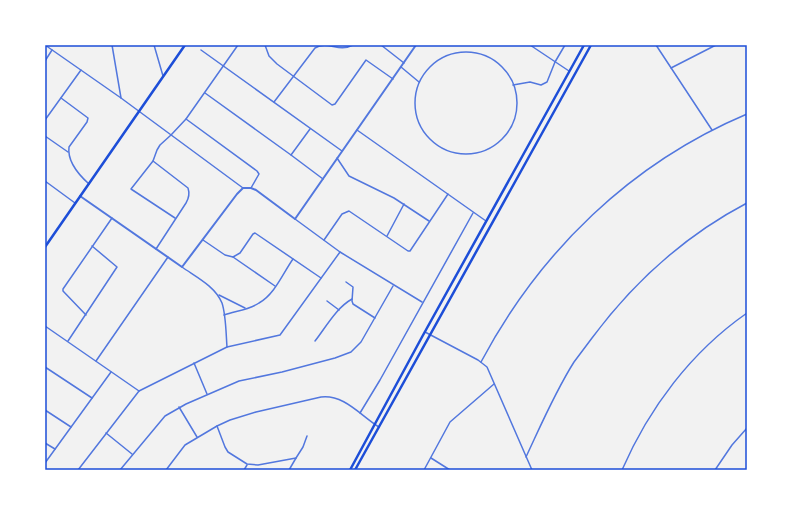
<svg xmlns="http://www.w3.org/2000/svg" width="792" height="515" font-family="'Space Grotesk',sans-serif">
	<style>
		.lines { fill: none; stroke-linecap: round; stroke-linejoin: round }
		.minor { stroke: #5277de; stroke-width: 1.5 }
		.tertiary { stroke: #5277de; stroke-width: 2 }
		.secondary { stroke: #1d4ed8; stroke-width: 2.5 }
		.neatline { fill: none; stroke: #1d4ed8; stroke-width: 1.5 }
	</style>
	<rect width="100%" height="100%" fill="#f2f2f2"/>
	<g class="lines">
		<!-- minor -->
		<g class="minor">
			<path d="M 45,45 L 121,98 L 243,188"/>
			<path d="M 112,45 L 121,98"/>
			<path d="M 154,45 L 163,76"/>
			<path d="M 265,45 L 269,56 L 277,64 L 332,105 L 335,104 L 366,60 L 393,79"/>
			<path d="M 381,45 L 404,63"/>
			<path d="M 530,45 L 569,71"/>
			<path d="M 656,45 L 712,130"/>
			<path d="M 201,50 L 342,151"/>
			<circle cx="466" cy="103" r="51"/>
			<path d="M 45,61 L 52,50"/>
			<path d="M 401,67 L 419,82"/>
			<path d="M 671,68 L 716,45"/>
			<path d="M 513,85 L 530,82 L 541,85 L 547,82 L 555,62 L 565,45"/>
			<path d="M 205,93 L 291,155"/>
			<path d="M 61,98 L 88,118 L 87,122 L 69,147 C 67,162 79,175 89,184"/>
			<path d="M 274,102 L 315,48 C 328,40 338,53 353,45"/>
			<path d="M 186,119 L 257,171 L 259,174 L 251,188"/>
			<path d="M 45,120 L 81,70"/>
			<path d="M 310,129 L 291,155 L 323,179"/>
			<path d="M 357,130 L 486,221"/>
			<path d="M 45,136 L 68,152"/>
			<path d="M 337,158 L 349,176 L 394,198 L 429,221"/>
			<path d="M 153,161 L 131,189 L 175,218"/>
			<path d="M 45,181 L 75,203"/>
			<path d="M 295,219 L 340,252 L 422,302"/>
			<path d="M 387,236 L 404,204"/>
			<path d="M 203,240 L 225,255 L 233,257 L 240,253 L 253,234 L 255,233 L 321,278"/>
			<path d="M 324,240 L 342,214 L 349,211 L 408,251 L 410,251 L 448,194"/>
			<path d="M 156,249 L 186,203 C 189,198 190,194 188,188 L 153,161 L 157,150 L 160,145 L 171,135 L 186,119 L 238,45"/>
			<path d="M 233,257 L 275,286"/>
			<path d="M 346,282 L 353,287 L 352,301 L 353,304 L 375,318"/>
			<path d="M 219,295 L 245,308"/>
			<path d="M 327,301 L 339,310"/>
			<path d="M 86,315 L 63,291 L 63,289 L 112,218"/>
			<path d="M 224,315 C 235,311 249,310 259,303 C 275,294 283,273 293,259"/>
			<path d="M 45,326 L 139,391"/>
			<path d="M 425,332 L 478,360 L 487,367 L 532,470"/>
			<path d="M 68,341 L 117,267 L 92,246"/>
			<path d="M 315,341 C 326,327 336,308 352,299"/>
			<path d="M 227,347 L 280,335 L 340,252"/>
			<path d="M 96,361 L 168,257"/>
			<path d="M 481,362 C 540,251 631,163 747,114"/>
			<path d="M 194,363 L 207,394"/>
			<path d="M 45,367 L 92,398"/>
			<path d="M 179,407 L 197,437"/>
			<path d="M 45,410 L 71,427"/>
			<path d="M 360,413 L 380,380 L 473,213"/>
			<path d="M 217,426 L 225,447 L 228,452 L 247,464 L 258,465 L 296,458 L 303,447 L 307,436"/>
			<path d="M 106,433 L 132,454"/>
			<path d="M 45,443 L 55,449"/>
			<path d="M 526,457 C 541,425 555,392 574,362 C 580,354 586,346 592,338 C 633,283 686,235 747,203"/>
			<path d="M 431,458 L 450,470"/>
			<path d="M 45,463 L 111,372"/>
			<path d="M 78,470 L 139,391 L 227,347 C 226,334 226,315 222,303 C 215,286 196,277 182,267"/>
			<path d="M 120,470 L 165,416 L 186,404 L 239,381 L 282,372 L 335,358 L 351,352 L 361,342 L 393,286"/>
			<path d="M 166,470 L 185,445 L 217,426 L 230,420 L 256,412 L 321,397 C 344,394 361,416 379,427"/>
			<path d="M 244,470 L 247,465"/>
			<path d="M 289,470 L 296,458"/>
			<path d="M 424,470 L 450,422 L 494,384"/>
			<path d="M 622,470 C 649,408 691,352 747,313"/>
			<path d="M 715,470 L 732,445 L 747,428"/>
		</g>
		<!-- tertiary -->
		<path class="tertiary" d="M 80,196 L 182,267 L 237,194 L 243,188 L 251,188 L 256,190 L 295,219 L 416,45"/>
		<!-- secondary -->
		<g class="secondary">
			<path d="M 45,247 L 185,45"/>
			<path d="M 350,470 L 422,337 L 584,45"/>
			<path d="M 355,470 L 591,45"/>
		</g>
	</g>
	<!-- border -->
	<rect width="792" height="515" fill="none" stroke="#ffffff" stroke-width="92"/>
	<rect x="46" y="46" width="700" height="423" class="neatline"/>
</svg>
